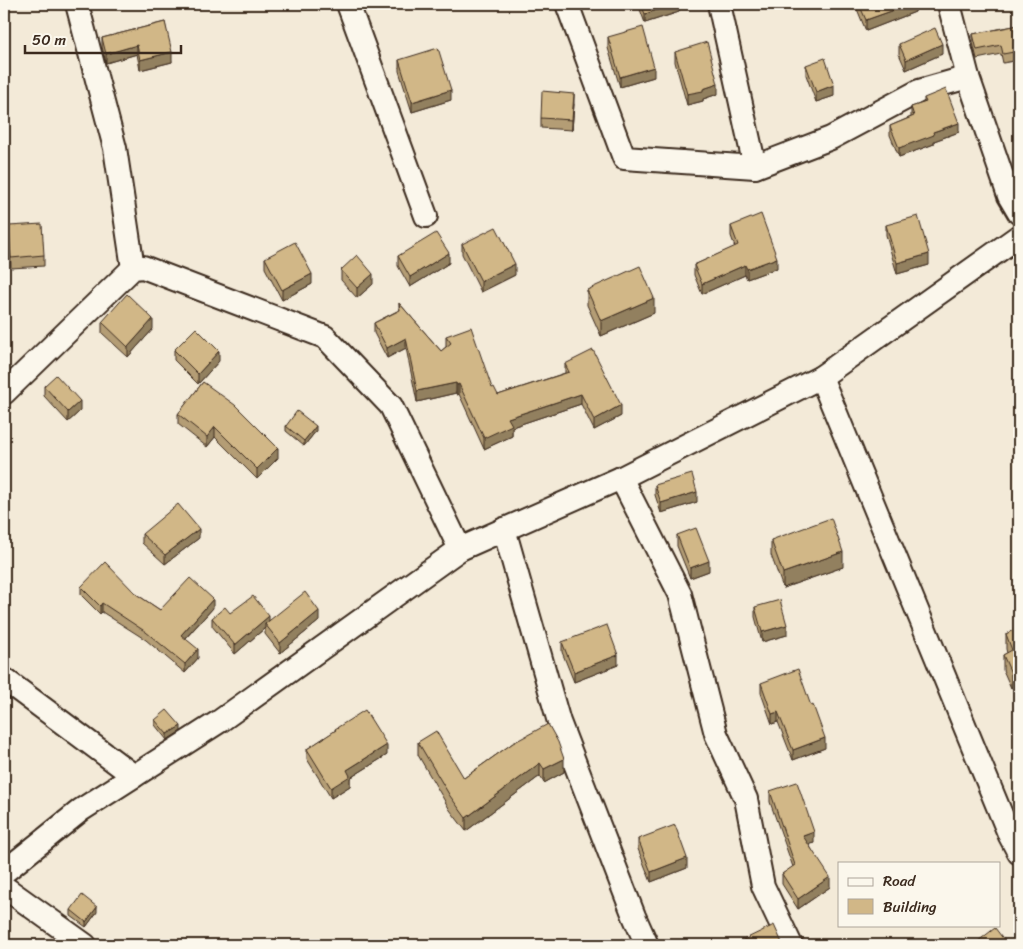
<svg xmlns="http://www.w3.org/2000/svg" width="1023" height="949" font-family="Sriracha,sans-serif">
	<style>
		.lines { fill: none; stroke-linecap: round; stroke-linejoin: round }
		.minor-casing { stroke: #3b2a1e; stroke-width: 26 }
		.minor { stroke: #fbf7ec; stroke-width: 22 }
		.wall { fill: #b49d74; stroke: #3b2a1e }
		.shaded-wall { fill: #92805e; stroke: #3b2a1e }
		.building { fill: #d1b787; stroke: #3b2a1e }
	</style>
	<rect width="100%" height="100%" fill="#f3ead8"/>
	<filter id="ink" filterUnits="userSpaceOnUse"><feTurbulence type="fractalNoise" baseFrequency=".02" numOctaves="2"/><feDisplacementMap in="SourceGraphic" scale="10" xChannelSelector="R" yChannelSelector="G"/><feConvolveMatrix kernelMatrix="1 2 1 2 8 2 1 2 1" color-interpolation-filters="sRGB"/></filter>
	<g filter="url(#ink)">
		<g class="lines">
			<defs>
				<g id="minor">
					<path d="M 77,4 L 115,148 L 133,268"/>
					<path d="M 348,4 L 426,216"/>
					<path d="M 567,4 L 624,158 L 755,167"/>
					<path d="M 719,4 L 755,167 L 831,138 L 919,91 L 968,77"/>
					<path d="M 949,4 L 968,77 L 1009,196 L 1019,213"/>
					<path d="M 821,377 L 1010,836 L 1019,853"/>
					<path d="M 4,393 L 133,268 L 143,267 L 325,337 L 391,406 L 460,549"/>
					<path d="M 621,478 L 680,594 L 716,734 L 746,799 L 763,886 L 791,945"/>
					<path d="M 504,529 L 559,722 L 634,916 L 647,945"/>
					<path d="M 4,679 L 134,776"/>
					<path d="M 4,872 L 81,810 L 220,721 L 460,549 L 621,478 L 821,377 L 1019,236"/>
					<path d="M 4,887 L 85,945"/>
				</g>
			</defs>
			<!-- minor casing -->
			<use href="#minor" class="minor-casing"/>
			<!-- minor -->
			<use href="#minor" class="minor"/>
		</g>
		<!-- wall -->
		<g class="wall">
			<path d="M 638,4 L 679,4 L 679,12 L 645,23 Z"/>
			<path d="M 855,4 L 915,4 L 915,12 L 866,31 Z"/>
			<path d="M 165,22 L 172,62 L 140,70 L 137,54 L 106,63 L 102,47 L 102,38 Z"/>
			<path d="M 1019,25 L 1019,60 L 1003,63 L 1001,54 L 977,59 L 973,43 L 973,34 Z"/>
			<path d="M 608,37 L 654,77 L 620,87 L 608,48 Z"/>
			<path d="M 899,44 L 942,54 L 906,70 L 899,54 Z"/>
			<path d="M 675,52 L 718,94 L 703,99 L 703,101 L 687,105 L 675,62 Z"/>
			<path d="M 399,60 L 451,100 L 412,112 L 399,71 Z"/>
			<path d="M 806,65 L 834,96 L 816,102 L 806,75 Z"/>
			<path d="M 924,98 L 959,132 L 934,141 L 934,144 L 899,157 L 890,135 L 890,126 L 911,117 L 911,107 L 924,103 Z"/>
			<path d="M 574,104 L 572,130 L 541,128 L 541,118 Z"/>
			<path d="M 886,225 L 929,265 L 897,274 L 886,235 Z"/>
			<path d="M 9,226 L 44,255 L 44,266 L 11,268 Z"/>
			<path d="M 731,226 L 777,268 L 747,279 L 745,275 L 702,294 L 694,275 L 694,265 L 735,247 L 731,236 Z"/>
			<path d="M 462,244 L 515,275 L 481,292 L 462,254 Z"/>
			<path d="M 398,256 L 449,263 L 410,287 L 398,266 Z"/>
			<path d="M 265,258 L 312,284 L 282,300 L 265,268 Z"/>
			<path d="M 341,270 L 373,284 L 357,298 L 341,280 Z"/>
			<path d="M 587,290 L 654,313 L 601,336 L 587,305 Z"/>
			<path d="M 399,303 L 441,351 L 446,347 L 446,336 L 498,395 L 565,373 L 565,364 L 621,416 L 594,430 L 581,404 L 512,427 L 512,436 L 484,449 L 459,394 L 457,395 L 456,393 L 417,402 L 406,348 L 387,358 L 374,333 L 374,323 L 399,310 Z"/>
			<path d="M 102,322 L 153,329 L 128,357 L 102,333 Z"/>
			<path d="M 174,350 L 219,361 L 198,384 L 174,360 Z"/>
			<path d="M 203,382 L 278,458 L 257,479 L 215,437 L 207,447 L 178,424 L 178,414 Z"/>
			<path d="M 44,386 L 80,411 L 68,422 L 44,396 Z"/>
			<path d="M 286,426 L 316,431 L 304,446 L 286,431 Z"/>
			<path d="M 655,485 L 697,502 L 661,513 L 655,495 Z"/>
			<path d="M 142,534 L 199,538 L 165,564 L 142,543 Z"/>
			<path d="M 677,535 L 709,571 L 690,578 L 677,546 Z"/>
			<path d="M 771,540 L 843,567 L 783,588 L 771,555 Z"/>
			<path d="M 81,587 L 136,594 L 160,610 L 213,608 L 186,638 L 198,658 L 185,673 L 146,640 L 102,612 L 100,614 L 81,595 Z"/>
			<path d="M 755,607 L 787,635 L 762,642 L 755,617 Z"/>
			<path d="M 212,618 L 269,621 L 319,621 L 280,653 L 265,634 L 265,628 L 235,654 L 212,626 Z"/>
			<path d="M 1019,627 L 1011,688 L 1003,670 L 1003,655 L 1007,653 L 1006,649 L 1006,634 Z"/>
			<path d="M 562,642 L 618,665 L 574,682 L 562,652 Z"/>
			<path d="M 761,683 L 825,748 L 793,760 L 778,722 L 772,724 L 761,693 Z"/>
			<path d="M 155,720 L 181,731 L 167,740 L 155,725 Z"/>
			<path d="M 335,729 L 387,755 L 350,778 L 350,786 L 331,798 L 307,759 L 307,749 L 335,731 Z"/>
			<path d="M 418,742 L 464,778 L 513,743 L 564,772 L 544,783 L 540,776 L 466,831 L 450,810 L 418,755 Z"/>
			<path d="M 770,791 L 814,843 L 809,844 L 830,887 L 798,909 L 782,884 L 782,874 L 793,867 L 770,802 Z"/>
			<path d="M 638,839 L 687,868 L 651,882 L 638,849 Z"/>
			<path d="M 71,910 L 97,912 L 86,927 L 71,916 Z"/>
		</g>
		<!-- shaded-wall -->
		<g class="shaded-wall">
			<path d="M 675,4 L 679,4 L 679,12 L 645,23 L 645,14 Z"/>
			<path d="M 911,4 L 915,4 L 915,12 L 866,31 L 866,20 Z"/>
			<path d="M 942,44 L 942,54 L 906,70 L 906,60 Z"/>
			<path d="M 137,45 L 137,54 L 106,63 L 106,54 Z"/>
			<path d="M 172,52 L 172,62 L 140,70 L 140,60 Z"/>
			<path d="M 654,67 L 654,77 L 620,87 L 620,77 Z"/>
			<path d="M 718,84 L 718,94 L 703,99 L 703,101 L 687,105 L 687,94 Z"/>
			<path d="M 834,85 L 834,96 L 816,102 L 816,92 Z"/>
			<path d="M 451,90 L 451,100 L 412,112 L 412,102 Z"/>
			<path d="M 574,94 L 574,104 L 572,130 L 572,120 Z"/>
			<path d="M 959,123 L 959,132 L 934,141 L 934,144 L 899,157 L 899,148 L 933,132 Z"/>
			<path d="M 449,253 L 449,263 L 410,287 L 410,277 Z"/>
			<path d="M 929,254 L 929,265 L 897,274 L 897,263 Z"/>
			<path d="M 777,258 L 777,268 L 747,279 L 747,269 Z"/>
			<path d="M 515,264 L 515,275 L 481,292 L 481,281 Z"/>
			<path d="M 745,265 L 745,275 L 702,294 L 702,284 Z"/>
			<path d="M 312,274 L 312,284 L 282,300 L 282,290 Z"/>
			<path d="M 373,274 L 373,284 L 357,298 L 357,288 Z"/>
			<path d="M 654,298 L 654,313 L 601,336 L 601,321 Z"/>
			<path d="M 153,319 L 153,329 L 128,357 L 128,347 Z"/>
			<path d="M 406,338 L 406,348 L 387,358 L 387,348 Z"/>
			<path d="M 219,351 L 219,361 L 198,384 L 198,374 Z"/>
			<path d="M 456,383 L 456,393 L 417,402 L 417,391 Z"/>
			<path d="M 459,384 L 459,394 L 457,395 L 457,385 Z"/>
			<path d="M 581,394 L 581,404 L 512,427 L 512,436 L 484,449 L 484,438 L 508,418 Z"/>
			<path d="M 80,401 L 80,411 L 68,422 L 68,412 Z"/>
			<path d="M 621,405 L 621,416 L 594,430 L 594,420 Z"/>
			<path d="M 316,426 L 316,431 L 304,446 L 304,441 Z"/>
			<path d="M 215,427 L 215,437 L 207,447 L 207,437 Z"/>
			<path d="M 278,448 L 278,458 L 257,479 L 257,469 Z"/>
			<path d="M 697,492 L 697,502 L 661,513 L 661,503 Z"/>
			<path d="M 199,529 L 199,538 L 165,564 L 165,555 Z"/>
			<path d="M 843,552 L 843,567 L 783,588 L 783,573 Z"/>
			<path d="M 709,561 L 709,571 L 690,578 L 690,568 Z"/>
			<path d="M 213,599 L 213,608 L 181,643 L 181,635 Z"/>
			<path d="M 102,603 L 102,612 L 100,614 L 100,606 Z"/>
			<path d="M 319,611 L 319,621 L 280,653 L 280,643 Z"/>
			<path d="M 269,616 L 269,625 L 265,624 L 265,628 L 235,654 L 235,645 Z"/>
			<path d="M 787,625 L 787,635 L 762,642 L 762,632 Z"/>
			<path d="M 198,649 L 198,658 L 185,673 L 185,664 Z"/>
			<path d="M 618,655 L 618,665 L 574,682 L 574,672 Z"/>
			<path d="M 1019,669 L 1019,684 L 1011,688 L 1011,673 Z"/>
			<path d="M 778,712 L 778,722 L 772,724 L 772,714 Z"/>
			<path d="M 181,726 L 181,731 L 167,740 L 167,734 Z"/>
			<path d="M 825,738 L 825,748 L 793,760 L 793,750 Z"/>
			<path d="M 387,745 L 387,755 L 350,778 L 350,786 L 331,798 L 331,788 L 347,770 Z"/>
			<path d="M 564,759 L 564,772 L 544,783 L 544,769 Z"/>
			<path d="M 540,763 L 540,776 L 466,831 L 466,818 Z"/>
			<path d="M 814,832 L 814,843 L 803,846 L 803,836 Z"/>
			<path d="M 687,858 L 687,868 L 651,882 L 651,872 Z"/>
			<path d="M 830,877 L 830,887 L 798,909 L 798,899 Z"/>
			<path d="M 97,907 L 97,912 L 86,927 L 86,922 Z"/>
		</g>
		<!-- building -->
		<g class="building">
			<path d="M 641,4 L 675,4 L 645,14 Z"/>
			<path d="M 859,4 L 911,4 L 866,20 Z"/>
			<path d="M 165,22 L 172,52 L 140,60 L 137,45 L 106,54 L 102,38 Z"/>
			<path d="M 1019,25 L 1019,51 L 1003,54 L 1001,45 L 977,50 L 973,34 Z"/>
			<path d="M 643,27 L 654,67 L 620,77 L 608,37 Z"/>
			<path d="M 935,28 L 942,44 L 906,60 L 899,44 Z"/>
			<path d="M 707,42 L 718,84 L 703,89 L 703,91 L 687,94 L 675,52 Z"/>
			<path d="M 438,48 L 451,90 L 412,102 L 399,60 Z"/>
			<path d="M 825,58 L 834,85 L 816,92 L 806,65 Z"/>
			<path d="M 946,89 L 959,123 L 933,132 L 934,135 L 899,148 L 890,126 L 914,116 L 911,107 L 926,102 L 924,98 Z"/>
			<path d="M 542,91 L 574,94 L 572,120 L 541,118 Z"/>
			<path d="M 761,214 L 777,258 L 747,269 L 745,265 L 702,284 L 694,265 L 738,245 L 731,226 Z"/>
			<path d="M 918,216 L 929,254 L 897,263 L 886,225 Z"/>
			<path d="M 42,224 L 44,255 L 11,258 L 9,226 Z"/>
			<path d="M 496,227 L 515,264 L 481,281 L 462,244 Z"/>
			<path d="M 436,233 L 449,253 L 410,277 L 398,256 Z"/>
			<path d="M 295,242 L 312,274 L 282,290 L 265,258 Z"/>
			<path d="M 357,255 L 373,274 L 357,288 L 341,270 Z"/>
			<path d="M 640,266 L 654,298 L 601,321 L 587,290 Z"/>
			<path d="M 127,294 L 153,319 L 128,347 L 102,322 Z"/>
			<path d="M 399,303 L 441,351 L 451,343 L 446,336 L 471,327 L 492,388 L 494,387 L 498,395 L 569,372 L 565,364 L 593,350 L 621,405 L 594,420 L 581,394 L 508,418 L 512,425 L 484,438 L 459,384 L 457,385 L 456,383 L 417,391 L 406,338 L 387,348 L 374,323 L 400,310 Z"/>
			<path d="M 196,328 L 219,351 L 198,374 L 174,350 Z"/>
			<path d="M 56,375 L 80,401 L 68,412 L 44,386 Z"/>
			<path d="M 203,382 L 235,405 L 278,448 L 257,469 L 215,427 L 207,437 L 178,414 Z"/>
			<path d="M 297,411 L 316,426 L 304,441 L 286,426 Z"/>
			<path d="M 692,474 L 697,492 L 661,503 L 655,485 Z"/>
			<path d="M 178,504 L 199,529 L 165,555 L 142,534 Z"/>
			<path d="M 831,518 L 843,552 L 783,573 L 771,540 Z"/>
			<path d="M 696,528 L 709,561 L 690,568 L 677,535 Z"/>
			<path d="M 105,562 L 136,594 L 160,610 L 190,578 L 213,599 L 181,635 L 198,649 L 185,664 L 146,632 L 102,603 L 100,606 L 81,587 Z"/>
			<path d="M 305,592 L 319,611 L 280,643 L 265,624 Z"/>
			<path d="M 253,596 L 269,616 L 235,645 L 212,618 L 225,607 L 230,613 Z"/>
			<path d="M 780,600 L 787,625 L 762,632 L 755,607 Z"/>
			<path d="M 607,625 L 618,655 L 574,672 L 562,642 Z"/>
			<path d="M 1019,627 L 1019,669 L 1011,673 L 1003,655 L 1012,650 L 1006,634 Z"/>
			<path d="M 798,669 L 811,706 L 813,705 L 825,738 L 793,750 L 778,712 L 772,714 L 761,683 Z"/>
			<path d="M 167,710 L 181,726 L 167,734 L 155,720 Z"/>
			<path d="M 365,710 L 387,745 L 347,770 L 350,776 L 331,788 L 307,749 L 336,730 L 335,729 Z"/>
			<path d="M 548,724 L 558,742 L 564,759 L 544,769 L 540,763 L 466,818 L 450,796 L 418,742 L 436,731 L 464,778 L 513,743 Z"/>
			<path d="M 797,782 L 814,832 L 803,836 L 830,877 L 798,899 L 782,874 L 795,865 L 770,791 Z"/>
			<path d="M 675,825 L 687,858 L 651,872 L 638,839 Z"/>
			<path d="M 82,895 L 97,907 L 86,922 L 71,910 Z"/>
			<path d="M 774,925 L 783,945 L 733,945 Z"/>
			<path d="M 995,928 L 1008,945 L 973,945 Z"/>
			<path d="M 623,939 L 626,945 L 610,945 Z"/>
		</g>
	</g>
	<!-- margin -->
	<rect width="1023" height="949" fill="none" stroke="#fbf7ec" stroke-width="20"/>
	<rect x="10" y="10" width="1003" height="929" fill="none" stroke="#3b2a1e" stroke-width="2" filter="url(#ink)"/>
	<!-- legend -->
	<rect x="838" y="862" width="162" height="65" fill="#fbf7ec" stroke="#aea59a"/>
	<rect x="848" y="878" width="25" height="8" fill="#fbf7ec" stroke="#aea59a"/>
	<text x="883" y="886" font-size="15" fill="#3b2a1e">Road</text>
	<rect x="848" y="899" width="25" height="15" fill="#d1b787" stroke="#aea59a"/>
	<text x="883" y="912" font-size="15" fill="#3b2a1e">Building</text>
	<!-- scale -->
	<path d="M25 45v8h156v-8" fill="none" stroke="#3b2a1e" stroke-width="2.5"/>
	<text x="32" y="45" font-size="15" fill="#3b2a1e" stroke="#fbf7ec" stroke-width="4" paint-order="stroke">50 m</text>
</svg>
